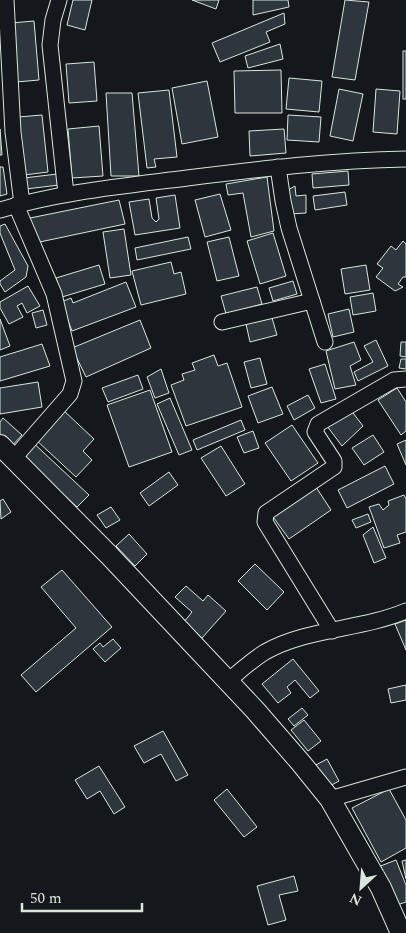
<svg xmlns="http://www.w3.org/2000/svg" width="406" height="933" font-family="Spectral,serif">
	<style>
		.building { fill: #2c363c; stroke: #d8e6dc }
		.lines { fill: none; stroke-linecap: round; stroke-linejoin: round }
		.street-casing { stroke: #d8e6dc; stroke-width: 17 }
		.secondary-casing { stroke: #d8e6dc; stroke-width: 22 }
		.street { stroke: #14181c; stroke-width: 15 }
		.secondary { stroke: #14181c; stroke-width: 20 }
	</style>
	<rect width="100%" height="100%" fill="#14181c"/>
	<!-- building -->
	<g class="building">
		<path d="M 73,0 L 92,0 L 85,30 L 67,25 Z"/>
		<path d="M 192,0 L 219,0 L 216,9 Z"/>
		<path d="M 253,0 L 288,0 L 289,7 L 253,15 Z"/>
		<path d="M 345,0 L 369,2 L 355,80 L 332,77 Z"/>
		<path d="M 284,13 L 285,24 L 266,32 L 270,42 L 220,62 L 212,43 Z"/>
		<path d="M 34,21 L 39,80 L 16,82 L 11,23 Z"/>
		<path d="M 280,44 L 283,59 L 248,68 L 245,56 Z"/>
		<rect x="403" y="51" width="3" height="48"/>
		<path d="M 94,62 L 97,101 L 69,103 L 66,64 Z"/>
		<path d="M 281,70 L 282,113 L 235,113 L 234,71 Z"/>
		<path d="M 289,78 L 322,81 L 319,112 L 286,109 Z"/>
		<path d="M 207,81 L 218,137 L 182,144 L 172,88 Z"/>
		<path d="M 339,89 L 363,94 L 353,141 L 330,136 Z"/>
		<path d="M 376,89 L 400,91 L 397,134 L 373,132 Z"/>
		<path d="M 169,90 L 177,157 L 154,159 L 156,167 L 147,168 L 138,93 Z"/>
		<path d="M 106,93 L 132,93 L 139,176 L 111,176 Z"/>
		<path d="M 42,115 L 48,172 L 24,175 L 18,117 Z"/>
		<path d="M 288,115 L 321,117 L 319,142 L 287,140 Z"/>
		<path d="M 99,126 L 103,176 L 72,178 L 68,129 Z"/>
		<path d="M 0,129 L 2,155 L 0,155 Z"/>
		<path d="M 284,129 L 286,153 L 250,156 L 249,131 Z"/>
		<path d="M 0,167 L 3,167 L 7,194 L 0,196 Z"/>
		<path d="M 348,171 L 349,185 L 313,188 L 312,174 Z"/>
		<path d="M 57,174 L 59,185 L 26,189 L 24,178 Z"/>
		<path d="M 267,177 L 274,231 L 251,237 L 243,193 L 228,195 L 226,184 Z"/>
		<path d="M 295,186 L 296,196 L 306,195 L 306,213 L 290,214 L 288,190 Z"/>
		<path d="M 345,192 L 347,205 L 315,210 L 313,196 Z"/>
		<path d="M 220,194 L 231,230 L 205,237 L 195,200 Z"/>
		<path d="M 175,195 L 180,228 L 135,235 L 129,202 L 149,199 L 152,218 L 156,222 L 159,219 L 156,198 Z"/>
		<path d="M 119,200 L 125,224 L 35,243 L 30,218 Z"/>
		<path d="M 5,224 L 28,266 L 26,277 L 5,292 L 0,284 L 0,281 L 15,270 L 0,233 L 0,226 Z"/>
		<path d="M 124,229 L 131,275 L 110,278 L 103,232 Z"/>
		<path d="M 273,233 L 286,276 L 260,284 L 247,241 Z"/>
		<path d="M 188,237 L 191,249 L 137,260 L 135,248 Z"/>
		<path d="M 229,237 L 239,276 L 217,281 L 207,242 Z"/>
		<path d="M 403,241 L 406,244 L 406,277 L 403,277 L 398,284 L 403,287 L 395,291 L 376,277 L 383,268 L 377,264 L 391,246 L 396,250 Z"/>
		<path d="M 171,262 L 174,274 L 181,272 L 186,294 L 141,305 L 132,271 Z"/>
		<path d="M 99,265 L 105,284 L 62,297 L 56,278 Z"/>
		<path d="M 366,265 L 370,290 L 345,294 L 341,269 Z"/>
		<path d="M 293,281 L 297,294 L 273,301 L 269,288 Z"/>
		<path d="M 126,282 L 136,307 L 72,331 L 61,302 L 71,298 L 73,303 Z"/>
		<path d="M 28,286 L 40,306 L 27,313 L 22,303 L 17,306 L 23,317 L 9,324 L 0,308 L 0,302 Z"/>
		<path d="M 257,287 L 262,304 L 226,314 L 221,296 Z"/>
		<path d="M 373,293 L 376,311 L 353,315 L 350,297 Z"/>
		<path d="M 349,309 L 354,332 L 333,337 L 328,314 Z"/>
		<path d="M 43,310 L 47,325 L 36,328 L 32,313 Z"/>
		<path d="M 272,318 L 277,335 L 250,342 L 246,324 Z"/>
		<path d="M 0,319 L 10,346 L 0,350 Z"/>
		<path d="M 140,320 L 151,348 L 86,377 L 72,348 Z"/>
		<path d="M 376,340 L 388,366 L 358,381 L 354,372 L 373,362 L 364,346 Z"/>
		<path d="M 354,342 L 361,360 L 350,366 L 356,385 L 335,389 L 326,351 Z"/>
		<path d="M 401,342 L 406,342 L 406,357 L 400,356 Z"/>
		<path d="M 42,344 L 50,366 L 0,381 L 0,357 Z"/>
		<path d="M 214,355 L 218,366 L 227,363 L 242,407 L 186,426 L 171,385 L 184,380 L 182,374 L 195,370 L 192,363 Z"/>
		<path d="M 260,358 L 267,384 L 251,388 L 244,362 Z"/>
		<path d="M 401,359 L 406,359 L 406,369 L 399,368 Z"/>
		<path d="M 325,364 L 336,399 L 321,403 L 309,369 Z"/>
		<path d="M 161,369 L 169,393 L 155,398 L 147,377 Z"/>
		<path d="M 138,375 L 143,389 L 108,402 L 102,388 Z"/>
		<path d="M 38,382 L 42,407 L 0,414 L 0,388 Z"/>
		<path d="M 272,387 L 283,414 L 258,423 L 248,396 Z"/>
		<path d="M 397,388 L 406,402 L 406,431 L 401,435 L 378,400 Z"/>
		<path d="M 150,390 L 172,452 L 129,467 L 107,405 Z"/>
		<path d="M 308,395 L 315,408 L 294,420 L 287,406 Z"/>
		<path d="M 170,398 L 192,450 L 179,455 L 157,404 Z"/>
		<path d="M 62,409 L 94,439 L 83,451 L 92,460 L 76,477 L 35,439 Z"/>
		<path d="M 350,409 L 363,426 L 342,446 L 327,426 Z"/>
		<path d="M 3,418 L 22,435 L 11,447 L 0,437 L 0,422 Z"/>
		<path d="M 241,420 L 245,430 L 197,450 L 193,440 Z"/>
		<path d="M 292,425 L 318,463 L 291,481 L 265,443 Z"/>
		<path d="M 253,431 L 259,448 L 244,453 L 237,437 Z"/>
		<path d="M 373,435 L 384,452 L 364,465 L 352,448 Z"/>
		<path d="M 28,438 L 89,495 L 77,507 L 16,451 Z"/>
		<path d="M 406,440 L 406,465 L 397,444 Z"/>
		<path d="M 221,446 L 245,484 L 226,496 L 201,458 Z"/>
		<path d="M 385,466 L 394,484 L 347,508 L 338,490 Z"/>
		<path d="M 169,472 L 178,485 L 149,506 L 140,493 Z"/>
		<path d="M 314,484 L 331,510 L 289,539 L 271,514 Z"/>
		<path d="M 404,495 L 406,499 L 406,532 L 397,535 L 400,543 L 384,548 L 369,507 L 379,504 L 383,510 L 389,505 L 388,501 Z"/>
		<path d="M 3,499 L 11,512 L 1,519 L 0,501 Z"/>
		<path d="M 111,507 L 120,520 L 106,528 L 97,515 Z"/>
		<path d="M 368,514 L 371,522 L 356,528 L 352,520 Z"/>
		<path d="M 373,527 L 386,558 L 374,563 L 363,535 Z"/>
		<path d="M 129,534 L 147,554 L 135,566 L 116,546 Z"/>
		<path d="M 255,564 L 284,592 L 267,610 L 238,581 Z"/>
		<path d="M 62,570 L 112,627 L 36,692 L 21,675 L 76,628 L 41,587 Z"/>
		<path d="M 186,586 L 203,601 L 208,595 L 226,611 L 202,638 L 184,622 L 192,612 L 175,597 Z"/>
		<path d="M 406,620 L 406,650 L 395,624 Z"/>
		<path d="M 113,639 L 121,648 L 105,662 L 93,649 L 100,643 L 103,647 Z"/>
		<path d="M 293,659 L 319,691 L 310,698 L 295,680 L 287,687 L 291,693 L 278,703 L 262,684 Z"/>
		<path d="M 406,685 L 406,700 L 391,703 L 388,689 Z"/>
		<path d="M 302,708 L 308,715 L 294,726 L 288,719 Z"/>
		<path d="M 304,720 L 321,741 L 308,751 L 291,730 Z"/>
		<path d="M 163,731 L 188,775 L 176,781 L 161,754 L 144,763 L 134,746 Z"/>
		<path d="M 327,759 L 339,781 L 326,788 L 314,766 Z"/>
		<path d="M 99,766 L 125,807 L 114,814 L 100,791 L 87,799 L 75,780 Z"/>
		<path d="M 227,789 L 257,827 L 244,837 L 214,800 Z"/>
		<path d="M 389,789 L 406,820 L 406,848 L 381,862 L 352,808 Z"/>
		<path d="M 396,860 L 406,885 L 406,902 L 394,906 L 378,867 Z"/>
		<path d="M 406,860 L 406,879 L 402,861 Z"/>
		<path d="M 294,876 L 298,891 L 279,895 L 286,920 L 268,925 L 257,886 Z"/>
	</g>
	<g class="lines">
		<defs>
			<g id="street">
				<path d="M 6,0 L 13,132 L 22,204"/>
				<path d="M 59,0 L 53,20 L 50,45 L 66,194"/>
				<path d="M 278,167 L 283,201 L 289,228 L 325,342"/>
				<path d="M 0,210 C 60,192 124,186 187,178 C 260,169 333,160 406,159"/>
				<path d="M 222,322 L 312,301"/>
				<path d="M 14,458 L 70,394 L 74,381 L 54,294 L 16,205"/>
				<path d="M 332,631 L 265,522 L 266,513 L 334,467 L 334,461 L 315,432 L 318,424 L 394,380 L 406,379"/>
				<path d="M 228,681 C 240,671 252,660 265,652 C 308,628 361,630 406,611"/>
				<path d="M 330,799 L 406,777"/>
			</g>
			<path id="secondary" d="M 0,445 L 109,555 L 255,710 L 301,763 L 330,799 L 381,888 L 401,933"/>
		</defs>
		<!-- street casing -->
		<use href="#street" class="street-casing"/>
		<!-- secondary casing -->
		<use href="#secondary" class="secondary-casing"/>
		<!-- street -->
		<use href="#street" class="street"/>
		<!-- secondary -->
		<use href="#secondary" class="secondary"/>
	</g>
	<!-- north arrow -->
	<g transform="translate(361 888) rotate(206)" stroke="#14181c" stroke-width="4" paint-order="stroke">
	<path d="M0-4L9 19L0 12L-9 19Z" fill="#d8e6dc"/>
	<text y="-8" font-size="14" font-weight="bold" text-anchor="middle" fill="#d8e6dc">N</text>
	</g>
	<!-- scale -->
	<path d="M22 903v8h120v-8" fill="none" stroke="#d8e6dc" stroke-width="2.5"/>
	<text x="30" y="903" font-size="15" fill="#d8e6dc" stroke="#14181c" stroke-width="4" paint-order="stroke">50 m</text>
</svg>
